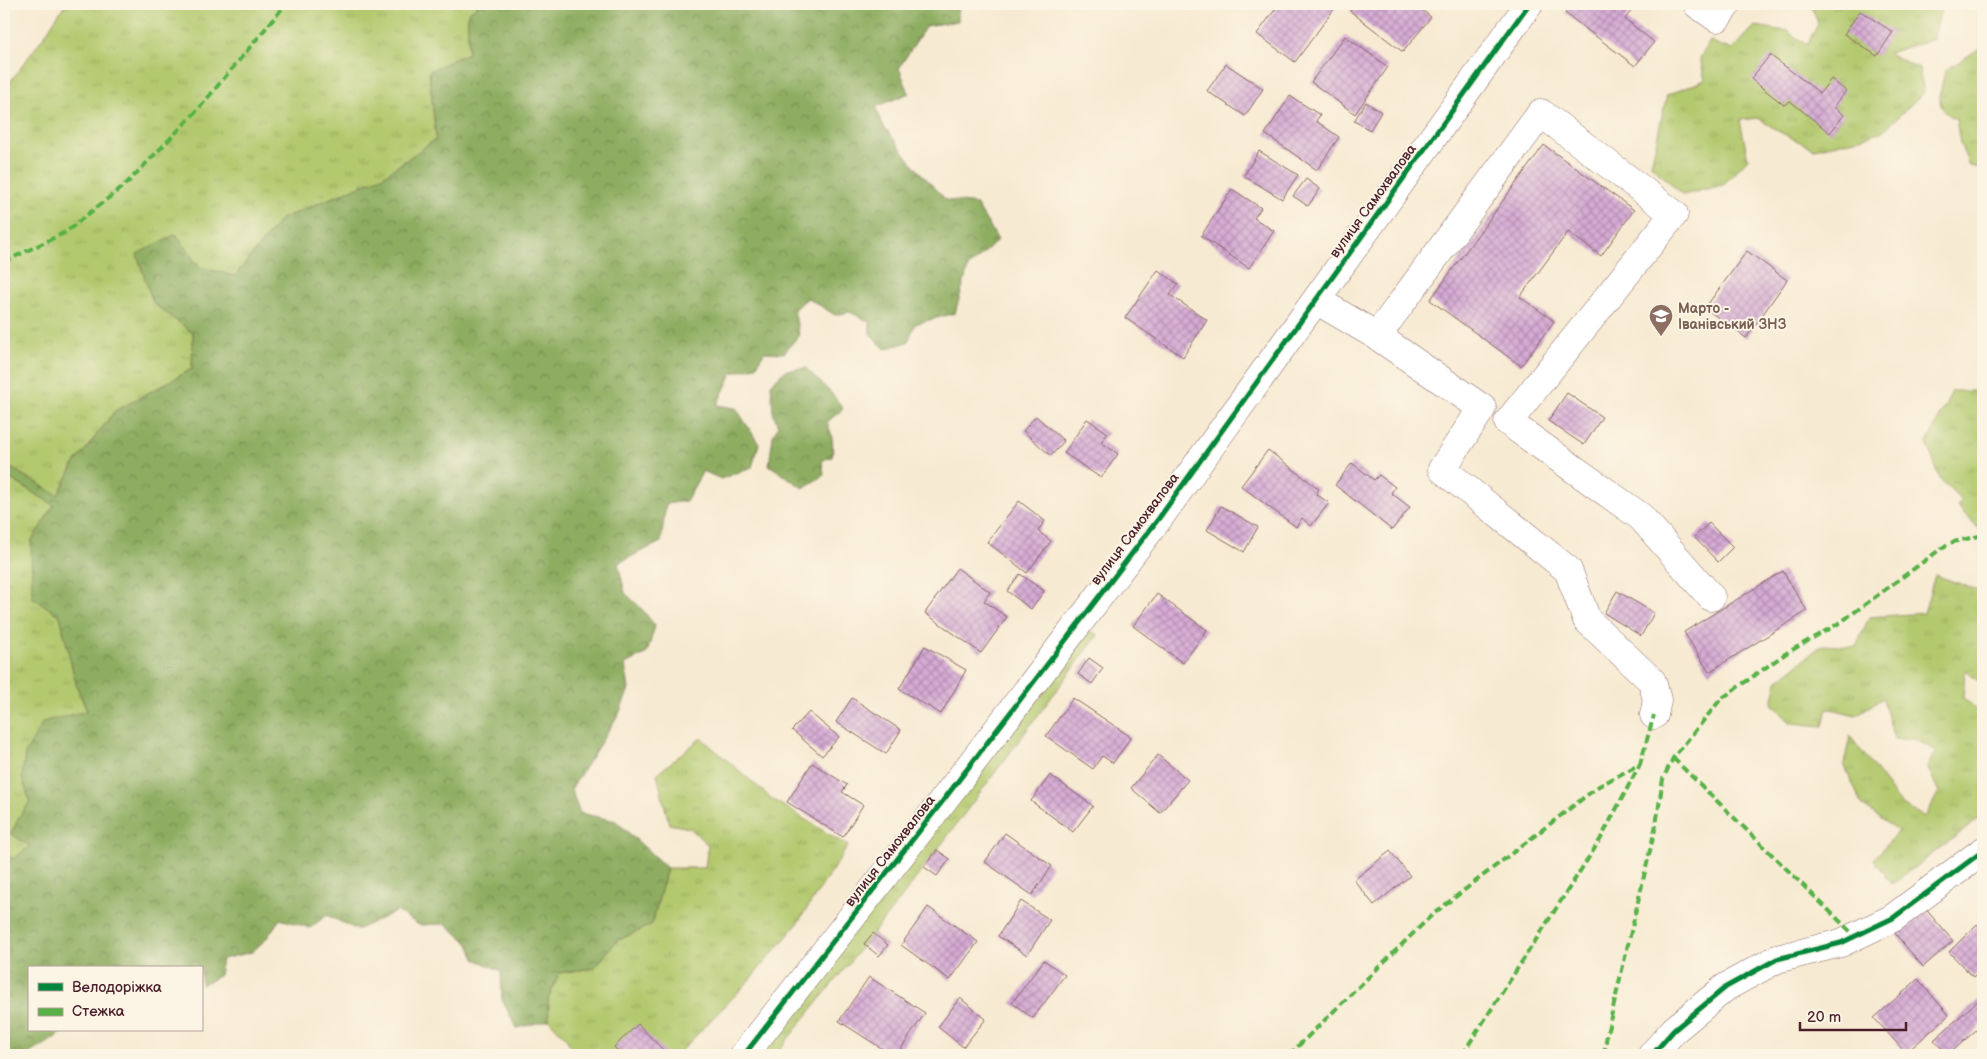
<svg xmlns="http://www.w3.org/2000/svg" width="1987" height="1059" font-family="'Balsamiq Sans',sans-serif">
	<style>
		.grass { fill: url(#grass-tufts); stroke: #7e744c }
		.forest { fill: url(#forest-crowns); stroke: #6c6646 }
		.building { fill: url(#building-cross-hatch) }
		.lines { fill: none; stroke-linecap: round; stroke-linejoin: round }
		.minor-casing { stroke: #876665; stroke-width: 29 }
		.minor { stroke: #fff; stroke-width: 28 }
		.quiet { stroke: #57b146; stroke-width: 4; stroke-dasharray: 8 4; stroke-linecap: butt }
		.cycleway-casing { stroke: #fcf5e5; stroke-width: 8 }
		.cycleway { stroke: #00873e; stroke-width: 5 }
		.labels { text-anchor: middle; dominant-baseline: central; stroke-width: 4; stroke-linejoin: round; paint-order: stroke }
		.street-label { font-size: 14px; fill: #4a1f2b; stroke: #fcf5e5 }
		.education-label { font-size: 14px; font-weight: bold; fill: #785e54; stroke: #fcf5e5; text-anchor: start }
	</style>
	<defs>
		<pattern id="grass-tufts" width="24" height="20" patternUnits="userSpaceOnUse" patternTransform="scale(1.25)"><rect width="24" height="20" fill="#b3c96e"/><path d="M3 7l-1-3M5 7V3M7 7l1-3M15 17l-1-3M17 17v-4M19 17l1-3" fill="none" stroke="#9bac5f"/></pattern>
		<pattern id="forest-crowns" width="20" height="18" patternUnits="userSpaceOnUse" patternTransform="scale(1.25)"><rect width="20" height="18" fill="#8ead61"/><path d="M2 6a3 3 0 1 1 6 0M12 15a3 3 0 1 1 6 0" fill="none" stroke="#768c50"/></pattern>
		<pattern id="building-cross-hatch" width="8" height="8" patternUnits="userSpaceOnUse" patternTransform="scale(1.25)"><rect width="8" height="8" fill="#d6abd5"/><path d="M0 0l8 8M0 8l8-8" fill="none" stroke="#b08bad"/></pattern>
	</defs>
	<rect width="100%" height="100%" fill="#fcf5e5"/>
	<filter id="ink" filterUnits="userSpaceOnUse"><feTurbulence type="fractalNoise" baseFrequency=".02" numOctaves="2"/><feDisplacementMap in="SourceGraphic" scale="10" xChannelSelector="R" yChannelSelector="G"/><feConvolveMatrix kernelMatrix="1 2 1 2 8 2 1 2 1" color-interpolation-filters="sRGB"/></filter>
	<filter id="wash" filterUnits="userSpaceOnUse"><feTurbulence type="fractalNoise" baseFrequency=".0096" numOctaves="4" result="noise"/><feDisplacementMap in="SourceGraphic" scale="20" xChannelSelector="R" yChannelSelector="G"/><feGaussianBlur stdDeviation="1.12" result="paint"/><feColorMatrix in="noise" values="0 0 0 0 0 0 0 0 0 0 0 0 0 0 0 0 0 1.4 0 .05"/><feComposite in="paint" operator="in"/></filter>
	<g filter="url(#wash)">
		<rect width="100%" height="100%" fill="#f7ead2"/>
		<path class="grass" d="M65 4H479L468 13V53L429 72 436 139 382 177 281 219 235 276 199 267 176 234 153 303 193 332 192 369 115 411 73 466 58 496 4 464V90L45 35Z
			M1811 4H1945L1942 6 1933 39 1888 53 1919 69 1924 92 1883 131 1855 140 1814 149 1778 131 1758 118 1740 120 1748 159 1723 185 1683 195 1651 165 1667 95 1705 80 1700 58 1710 41 1732 50 1755 26 1787 31 1807 45 1818 24Z
			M1983 46V168L1969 166 1960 143 1956 119C1932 107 1941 94 1945 71Z
			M1952 391H1983V533L1957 506 1962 500 1940 479 1927 443Z
			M4 475 54 505 31 542 60 615 76 684 87 712 22 778 30 802 19 817 31 846 13 859 4 855Z
			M1935 575 1983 592V685L1965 670 1963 698 1983 714V816L1892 884 1874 859 1898 831 1862 805 1844 764 1850 736 1902 805 1925 817 1939 792 1927 766 1937 751 1914 739H1894L1883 698 1856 715 1827 708 1823 726 1791 723 1772 704 1777 681 1822 645 1856 647 1869 617 1924 613Z
			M1084 629 1098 635 902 897 775 1055H745Z
			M701 738 772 799 848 846 795 927 746 984 677 1055H575L566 1038 549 1020 548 1000 559 973 594 968 617 941 652 924 667 868H705L708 845 690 828 669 824 657 774Z"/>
		<path class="forest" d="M479 4H959L958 21 926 26 899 68 909 93 876 107 882 124 917 169 946 200 976 204 998 240 968 268 955 313 915 324 908 342 885 349 870 334V322L850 312 835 315 808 298 794 309 799 335 784 353 764 352 756 367 732 373 717 405 736 408 759 444 752 467 721 479 703 471 686 501 666 504 661 542 618 563 625 593 642 609 655 626 647 653 625 664 629 689 619 714 571 789 580 813 616 821 667 868 652 924 617 941 594 968 559 973 548 1000 549 1020 517 1028 502 1000 501 971 475 959 469 944 446 924 419 925 397 911 357 930 327 915 310 928 280 919 266 939 252 952 222 959 219 976 201 985V968H137L133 966 127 968H29V1030H66L43 1046 25 1055H4V855L13 859 30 846 11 834 19 817 30 802 22 778 25 754 43 722 87 711 76 684 60 616 32 597 31 542 54 505 4 475V464L58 495 73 466 115 411 192 369 193 333 153 303 137 254 176 234 199 267 235 276 281 219 382 177 436 139 429 71 468 53V13Z
			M806 368C820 383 833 392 843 409L827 422C832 434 834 444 832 457L822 460 824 475 803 488 769 465 773 436 778 426 773 412 771 384 786 370Z"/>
		<g id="blocks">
			<path class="building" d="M1279 4 1337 5 1295 62 1257 34Z
				M1355 4H1414L1431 17 1403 52 1350 11Z
				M1572 4H1636L1625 19 1654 42 1635 66 1565 13Z
				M1860 11 1893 32 1877 56 1844 34Z
				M1345 36 1388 67 1355 114 1311 82Z
				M1770 55 1820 93 1831 79 1846 91 1834 107 1844 115 1830 133 1790 101 1784 105 1751 79Z
				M1226 64 1263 89 1245 116 1207 91Z
				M1290 96 1320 115 1316 121 1339 137 1317 170 1265 134Z
				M1366 102 1381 112 1370 130 1354 121Z
				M1544 145 1634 210 1601 256 1568 232 1520 297 1554 321 1521 366 1430 300Z
				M1259 151 1298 175 1282 199 1244 176Z
				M1306 179 1320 189 1308 206 1293 196Z
				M1232 189 1261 208 1254 218 1274 231 1249 268 1201 236Z
				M1747 251 1787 280 1746 338 1705 308Z
				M1158 270 1178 284 1170 295 1207 320 1183 357 1125 318Z
				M1567 393 1602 417 1584 445 1548 421Z
				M1036 416 1064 441 1051 456 1023 431Z
				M1087 419 1108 433 1101 442 1118 454 1101 478 1064 453Z
				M1268 450 1319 489 1316 494 1329 503 1311 526 1302 518 1296 527 1241 486Z
				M1352 463 1374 480 1379 475 1395 487 1391 493 1410 507 1392 530 1335 485Z
				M1019 501 1045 521 1038 531 1051 541 1027 573 987 542Z
				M1221 506 1258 527 1244 552 1207 530Z
				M1709 523 1733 547 1718 562 1694 537Z
				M957 568 990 592 984 601 1007 617 981 653 925 613Z
				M1783 571 1807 611 1709 672 1684 632Z
				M1020 574 1044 591 1031 609 1007 591Z
				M1617 591 1654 613 1641 636 1604 613Z
				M1157 594 1207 630 1183 663 1133 626Z
				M925 646 966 670 941 714 899 689Z
				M1089 658 1103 668 1092 684 1078 674Z
				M852 698 901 730 886 754 836 722Z
				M1073 698 1131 737 1113 763 1102 756 1093 769 1046 736Z
				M809 712 839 737 822 756 792 730Z
				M1158 755 1188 780 1160 813 1131 788Z
				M812 763 847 785 842 792 863 805 843 837 787 802Z
				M1050 775 1093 806 1073 832 1031 801Z
				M1005 833 1052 866 1032 895 985 862Z
				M937 850 950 859 937 876 924 867Z
				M1390 851 1410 876 1374 905 1354 880Z
				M1021 901 1050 920 1027 955 998 936Z
				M1923 906 1953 941 1923 967 1893 931Z
				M928 907 978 942 950 980 901 945Z
				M1977 924 1983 931V967L1973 977 1949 952Z
				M873 933 888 945 879 956 864 944Z
				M1044 960 1065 975 1033 1018 1012 1003Z
				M869 977 925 1013 897 1055H892L839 1021Z
				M1918 979 1949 1015 1906 1053 1874 1018Z
				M1983 996V1024L1948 1055 1934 1040Z
				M960 998 986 1019 963 1047 938 1027Z
				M638 1024 668 1055H622L614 1047Z"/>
		</g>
	</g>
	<g filter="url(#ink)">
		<use href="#blocks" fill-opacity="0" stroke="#876665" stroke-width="1"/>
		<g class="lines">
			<defs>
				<path id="minor" d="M1697 4 1717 18 1727 4
					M1316 300 1377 336
					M1654 715 1657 700 1652 681 1587 620 1568 570 1442 469 1482 408 1377 336 1541 113 1674 214 1508 422 1641 517 1711 597
					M744 1055 942 802 1159 518 1529 4
					M1652 1055 1674 1030 1726 987 1777 959 1841 943 1893 918 1983 851"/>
			</defs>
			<use href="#minor" class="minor-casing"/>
			<use href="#minor" class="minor"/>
			<path class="quiet" d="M4 262 66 232 127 183 195 113 286 4
				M1673 758 1855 936
				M1289 1055 1432 915 1599 786 1640 764 1654 715
				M1462 1055 1600 840 1640 764
				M1604 1055 1607 1034 1656 825 1663 779 1673 758 1721 699 1785 654 1841 622 1949 543 1983 535"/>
			<defs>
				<path id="cycleway" d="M744 1055 942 802 1159 518 1529 4
					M1652 1055 1674 1030 1726 987 1777 959 1841 943 1893 918 1983 851"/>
			</defs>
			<use href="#cycleway" class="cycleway-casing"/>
			<use href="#cycleway" class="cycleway"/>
		</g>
	</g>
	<defs>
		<symbol id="school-pin" viewBox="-11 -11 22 30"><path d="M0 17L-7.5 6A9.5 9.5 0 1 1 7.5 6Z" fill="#8d6e63" stroke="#fcf5e5"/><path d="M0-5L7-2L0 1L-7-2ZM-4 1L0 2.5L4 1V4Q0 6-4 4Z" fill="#fff"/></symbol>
	</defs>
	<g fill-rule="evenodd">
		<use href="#school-pin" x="1647" y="302" width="28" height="38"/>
	</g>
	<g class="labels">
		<g class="street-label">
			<text transform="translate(1373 201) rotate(-54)">вулиця Самохвалова</text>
			<text transform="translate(1135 529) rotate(-53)">вулиця Самохвалова</text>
			<text transform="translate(890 851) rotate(-52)">вулиця Самохвалова</text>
		</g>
		<g class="education-label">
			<text x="1678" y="308">Марто -<tspan x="1678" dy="16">Іванівський ЗНЗ</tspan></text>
		</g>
	</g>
	<rect width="1987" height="1059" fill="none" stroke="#fcf5e5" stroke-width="20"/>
	<rect x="28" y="966" width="175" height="65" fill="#fcf5e5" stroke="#b59f9b"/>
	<rect x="38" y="983" width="25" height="8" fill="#00873e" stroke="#b59f9b"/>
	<text x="72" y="992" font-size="15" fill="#4a1f2b">Велодоріжка</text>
	<rect x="38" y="1008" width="25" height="8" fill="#57b146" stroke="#b59f9b"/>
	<text x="72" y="1016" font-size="15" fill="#4a1f2b">Стежка</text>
	<path d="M1800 1022v8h106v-8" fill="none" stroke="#4a1f2b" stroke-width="2.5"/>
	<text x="1807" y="1022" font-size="15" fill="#4a1f2b" stroke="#fcf5e5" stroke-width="4" paint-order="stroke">20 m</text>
</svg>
